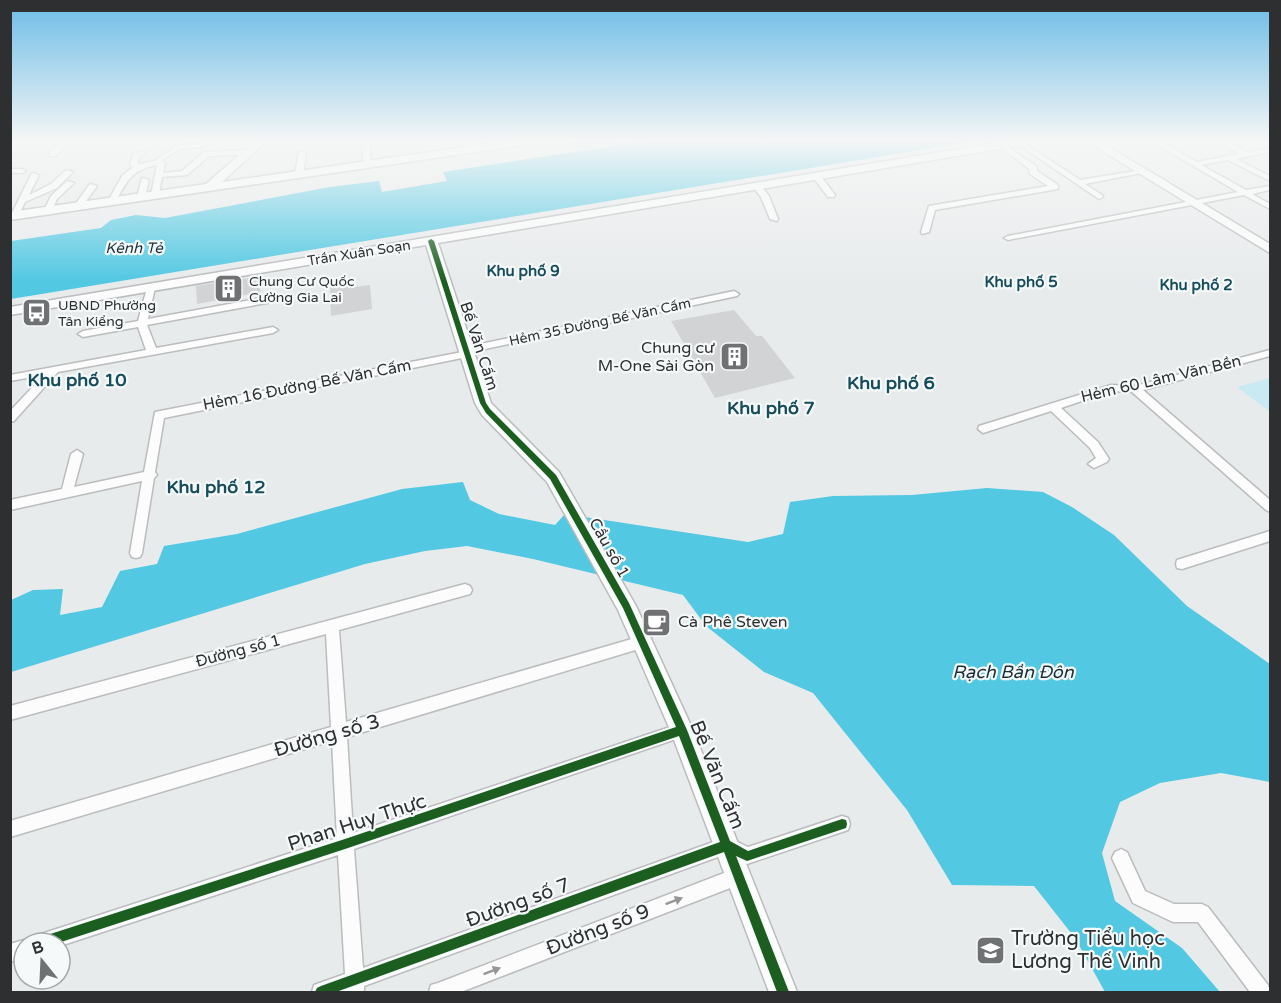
<svg xmlns="http://www.w3.org/2000/svg" width="1281" height="1003" font-family="'Varela Round',sans-serif">
	<style>
		.green { fill: #c9e9f3 }
		.water { fill: #52c8e2 }
		.building { fill: #d1d3d4 }
		.lines { fill: none; stroke-linecap: round; stroke-linejoin: round }
		.street-casing { stroke: #babcbd; stroke-width: 3 }
		.secondary-casing { stroke: #babcbd; stroke-width: 3 }
		.street { fill: #fcfcfc; fill-rule: evenodd }
		.secondary { fill: #fcfcfc; fill-rule: evenodd }
		.cycleway-casing { stroke: #f5f9fa; stroke-width: 3 }
		.cycleway { fill: #1b5e20; fill-rule: evenodd }
		.oneway { fill: #959696 }
		.labels { text-anchor: middle; dominant-baseline: central; stroke-width: 4.5; stroke-linejoin: round; paint-order: stroke }
		.far-street-label { font-size: 14px; fill: #2e2f30; stroke: #f5f9fa }
		.far-poi-label { font-size: 14px; fill: #2e2f30; stroke: #f5f9fa; text-anchor: start }
		.far-water-label { font-size: 15px; font-style: italic; fill: #182f36; stroke: #f5f9fa }
		.far-neighbourhood-label { font-size: 15px; font-weight: bold; fill: #174d5b; stroke: #f5f9fa }
		.street-label { font-size: 16px; fill: #2e2f30; stroke: #f5f9fa }
		.poi-label { font-size: 16px; fill: #2e2f30; stroke: #f5f9fa; text-anchor: end }
		.neighbourhood-label { font-size: 18px; font-weight: bold; fill: #174d5b; stroke: #f5f9fa }
		.water-label { font-size: 18px; font-style: italic; fill: #182f36; stroke: #f5f9fa }
		.near-street-label { font-size: 20px; fill: #2e2f30; stroke: #f5f9fa }
		.near-poi-label { font-size: 20px; fill: #2e2f30; stroke: #f5f9fa; text-anchor: start }
	</style>
	<rect width="100%" height="100%" fill="#e8ebec"/>
	<path class="green" d="M569 141H639L574 151Z
		M1270 378V412L1237 387Z"/>
	<path class="water" d="M647 141H975L11 299V241L101 228 111 220 136 215 165 218 330 187 379 181 382 192 447 181 443 172Z
		M463 482 470 500 499 514 555 525 565 514 748 542 783 534 790 502 833 496 912 495 987 488 1043 492 1072 507 1114 535 1187 606 1270 664V782L1221 773 1160 783 1120 802 1102 853 1115 901 1182 948 1220 992H1105L1075 938 1034 886 952 885 907 810 813 693 764 672 706 626 683 595 533 559 467 546 425 551 365 564 11 672V600L33 590 63 589 60 615 102 607 120 571 157 564 164 546 237 534 402 489Z"/>
	<path class="building" d="M255 277 261 292 197 304 196 286Z
		M348 280V288L370 285 372 309 331 316 330 283Z
		M734 310 756 336H762L795 378 715 398 671 321Z"/>
	<g class="lines">
		<defs>
			<path id="street" d="M62 141H70L56 156H50V152Z
				M202 141H210L202 147 180 149 162 160 165 163 163 173 182 171 204 152 250 150 254 152 250 154 209 156 187 175 162 177 159 195 155 197 151 195 157 165C132 169 126 182 115 203L108 201 122 176 133 167 130 165 133 154 142 151 146 153 139 157 138 163 140 164 155 161 176 146 198 144Z
				M362 141H369L371 167 364 165Z
				M1018 141 1022 142 1080 180 1142 170 1146 172 1085 184 1102 195 1103 197 1099 199 1018 144Z
				M1151 141H1160L1196 162 1239 154 1218 141H1227L1247 152 1270 148V152L1236 159 1270 176V181L1228 160 1201 165 1246 190 1270 186V190L1252 194 1270 204V209L1244 195 1008 240 1004 238 1008 236 1238 192Z
				M1003 144 1036 166 1037 171 1058 185V189L935 210 929 232 922 234 921 232 929 206 1048 186 1030 174 1029 169 1001 147V145Z
				M299 151 306 153 303 175 299 177 295 175Z
				M10 169H22L26 171 22 173H10Z
				M66 170 73 172 57 188 25 202 18 217H12L11 215 32 173 39 175 29 195 51 184Z
				M814 175H820L835 195 834 197H828L813 177Z
				M142 178 149 180 145 197 141 199 137 197Z
				M67 181 74 183 57 199 51 212H45L44 210 51 196Z
				M90 184 97 186 81 208H75L74 206Z
				M754 185H760L769 196 778 219 777 221 770 219 761 197 753 187Z
				M151 285 155 288 148 319 272 296 277 299 272 302 147 325 156 348 273 327 278 330 273 333 58 372 14 421 10 422V411L44 375 10 381V375L146 350 138 327 83 337 78 334 83 331 138 321 147 288Z
				M734 291 739 294 737 296 471 352V356L467 357 164 418 155 472 157 475 154 478 142 553 140 557 136 558 132 557 130 553 142 481 10 510V500L62 489 71 454 77 450 83 454 74 487 144 472 155 412 462 352 463 348 466 347Z
				M1270 350V356L1143 390 1270 500V512L1266 510 1132 392 1111 391 1061 408 1098 442 1109 459 1107 462 1094 468 1088 464 1096 458 1090 448 1051 411 983 433 978 429 979 426 1111 385 1135 386Z
				M1270 531V541L1182 569 1177 568 1176 564 1177 560Z
				M465 584 470 586 472 590 470 594 339 630 346 722 642 636 647 638 649 642 647 646 642 648 347 737 353 833 682 723 687 725 690 730 687 735 682 737 354 849 363 968 727 837 748 847 842 816 848 818 850 824 848 830 747 864 726 854 364 986V992H312L314 985 345 974 338 855 60 946V943H32L35 937 41 934 337 838 332 741 10 837V821L331 727 326 634 10 720V706Z
				M1121 849 1127 852 1145 891 1174 904H1202L1208 907 1268 985 1270 992H1250L1198 922H1173L1133 903 1112 858 1115 852Z
				M740 864 746 867 749 873 744 882 738 885 461 992H429L431 985 438 983 732 870Z
				M24 940 31 943H24V958L10 962V944Z"/>
			<path id="secondary" d="M255 141H267L222 182 506 141H536L531 144 10 220V212L206 184Z
				M1007 141H1033L1028 144 438 243 491 403 559 472 636 606 693 730 797 992H769L671 732 618 610 547 482 482 415 475 403 426 245 10 315V307Z
				M1086 141H1099L1270 244V253Z"/>
		</defs>
		<use href="#street" class="street-casing"/>
		<use href="#secondary" class="secondary-casing"/>
		<use href="#street" class="street"/>
		<use href="#secondary" class="secondary"/>
		<defs>
			<path id="cycleway" d="M431 239 434 241 486 403 490 409 556 475 629 603 687 730 730 841 748 851 842 819 846 820 847 824 846 828 747 861 736 856 789 992H777L724 852 336 992H315L317 988 321 986 720 842 679 736 345 849 58 943H35L37 939 41 937 345 839 676 727 623 608 550 479 486 413 480 403 428 241Z"/>
		</defs>
		<use href="#cycleway" class="cycleway-casing"/>
		<use href="#cycleway" class="cycleway"/>
	</g>
	<defs><path id="oneway-solid" d="M-6-.8H1V-3.2L6.5 0L1 3.2V.8H-6Z" transform="scale(1.5)"/></defs>
	<g class="oneway">
		<use href="#oneway-solid" transform="translate(674 901) rotate(-21)"/>
		<use href="#oneway-solid" transform="translate(492 971) rotate(-21)"/>
	</g>
	<linearGradient id="sky" x2="0" y2="1"><stop stop-color="#6cbce6"/><stop offset="0.5" stop-color="#f5f6f6"/><stop offset="1" stop-color="#f5f6f6" stop-opacity="0"/></linearGradient>
	<rect width="1281" height="282" fill="url(#sky)"/>
	<defs>
		<symbol id="building-square" viewBox="-11 -11 22 22"><rect x="-9" y="-9" width="18" height="18" rx="4" fill="#6f7172" stroke="#f5f9fa"/><path d="M-4-6H4V6H1V3H-1V6H-4ZM-2.5-4.3h1.7v1.8h-1.7ZM.8-4.3h1.7v1.8H.8ZM-2.5-1h1.7V.8h-1.7ZM.8-1h1.7V.8H.8Z" fill="#fff"/></symbol>
		<symbol id="bus-square" viewBox="-11 -11 22 22"><rect x="-9" y="-9" width="18" height="18" rx="4" fill="#6f7172" stroke="#f5f9fa"/><path d="M-5-6H5V4H4V6H2V4H-2V6H-4V4H-5ZM-3.5-4V0h7V-4ZM-3.5 1.2v1.5H-2V1.2ZM2 1.2v1.5H3.5V1.2Z" fill="#fff"/></symbol>
		<symbol id="cafe-square" viewBox="-11 -11 22 22"><rect x="-9" y="-9" width="18" height="18" rx="4" fill="#6f7172" stroke="#f5f9fa"/><path d="M-5.5-4.5H6V0H3Q3 3.5 0 3.5H-2.5Q-5.5 3.5-5.5 0ZM3-3.2v2h1.7v-2ZM-6 4.5H4V6H-6Z" fill="#fff"/></symbol>
		<symbol id="school-square" viewBox="-11 -11 22 22"><rect x="-9" y="-9" width="18" height="18" rx="4" fill="#6f7172" stroke="#f5f9fa"/><path d="M0-5L7-2L0 1L-7-2ZM-4 1L0 2.5L4 1V4Q0 6-4 4Z" fill="#fff"/></symbol>
	</defs>
	<g fill-rule="evenodd">
		<use href="#building-square" x="212" y="272" width="33" height="33"/>
		<use href="#bus-square" x="20" y="296" width="33" height="33"/>
		<use href="#building-square" x="718" y="340" width="33" height="33"/>
		<use href="#cafe-square" x="640" y="606" width="33" height="33"/>
		<use href="#school-square" x="974" y="934" width="33" height="33"/>
	</g>
	<g class="labels">
		<g class="far-street-label">
			<text transform="translate(359 253) rotate(-9)">Trần Xuân Soạn</text>
			<text transform="translate(600 322) rotate(-12)">Hẻm 35 Đường Bế Văn Cấm</text>
		</g>
		<g class="far-poi-label">
			<text x="249" y="281">Chung Cư Quốc<tspan x="249" dy="16">Cường Gia Lai</tspan></text>
			<text x="58" y="305">UBND Phường<tspan x="58" dy="16">Tân Kiểng</tspan></text>
		</g>
		<g class="far-water-label">
			<text x="134" y="248">Kênh Tẻ</text>
		</g>
		<g class="far-neighbourhood-label">
			<text x="523" y="271">Khu phố 9</text>
			<text x="1021" y="282">Khu phố 5</text>
			<text x="1196" y="285">Khu phố 2</text>
		</g>
		<g class="street-label">
			<text transform="translate(479 346) rotate(72)">Bế Văn Cấm</text>
			<text transform="translate(1161 379) rotate(-13)">Hẻm 60 Lâm Văn Bền</text>
			<text transform="translate(307 385) rotate(-11)">Hẻm 16 Đường Bế Văn Cấm</text>
			<text transform="translate(609 548) rotate(61)">Cầu số 1</text>
			<text transform="translate(238 651) rotate(-15)">Đường số 1</text>
		</g>
		<g class="poi-label">
			<text x="714" y="348">Chung cư<tspan x="714" dy="18">M-One Sài Gòn</tspan></text>
			<text x="678" y="622" text-anchor="start">Cà Phê Steven</text>
		</g>
		<g class="neighbourhood-label">
			<text x="77" y="380">Khu phố 10</text>
			<text x="891" y="383">Khu phố 6</text>
			<text x="771" y="408">Khu phố 7</text>
			<text x="216" y="487">Khu phố 12</text>
		</g>
		<g class="water-label">
			<text x="1013" y="672">Rạch Bần Đôn</text>
		</g>
		<g class="near-street-label">
			<text transform="translate(327 736) rotate(-16)">Đường số 3</text>
			<text transform="translate(717 775) rotate(68)">Bế Văn Cấm</text>
			<text transform="translate(357 823) rotate(-18)">Phan Huy Thực</text>
			<text transform="translate(518 903) rotate(-20)">Đường số 7</text>
			<text transform="translate(598 930) rotate(-21)">Đường số 9</text>
		</g>
		<g class="near-poi-label">
			<text x="1011" y="939">Trường Tiểu học<tspan x="1011" dy="23">Lương Thế Vinh</tspan></text>
		</g>
	</g>
	<rect width="1281" height="1003" fill="none" stroke="#2e2f30" stroke-width="24"/>
	<g transform="translate(42 961) rotate(342)"><circle r="28" fill="#f5f9fa" stroke="#a5a8a9" stroke-width="1.5"/>
	<path d="M0-4.5L10 22L0 15L-10 22Z" fill="#6f7172"/>
	<text y="-9" font-size="16" font-weight="bold" text-anchor="middle" fill="#2e2f30">B</text>
	</g>
</svg>
